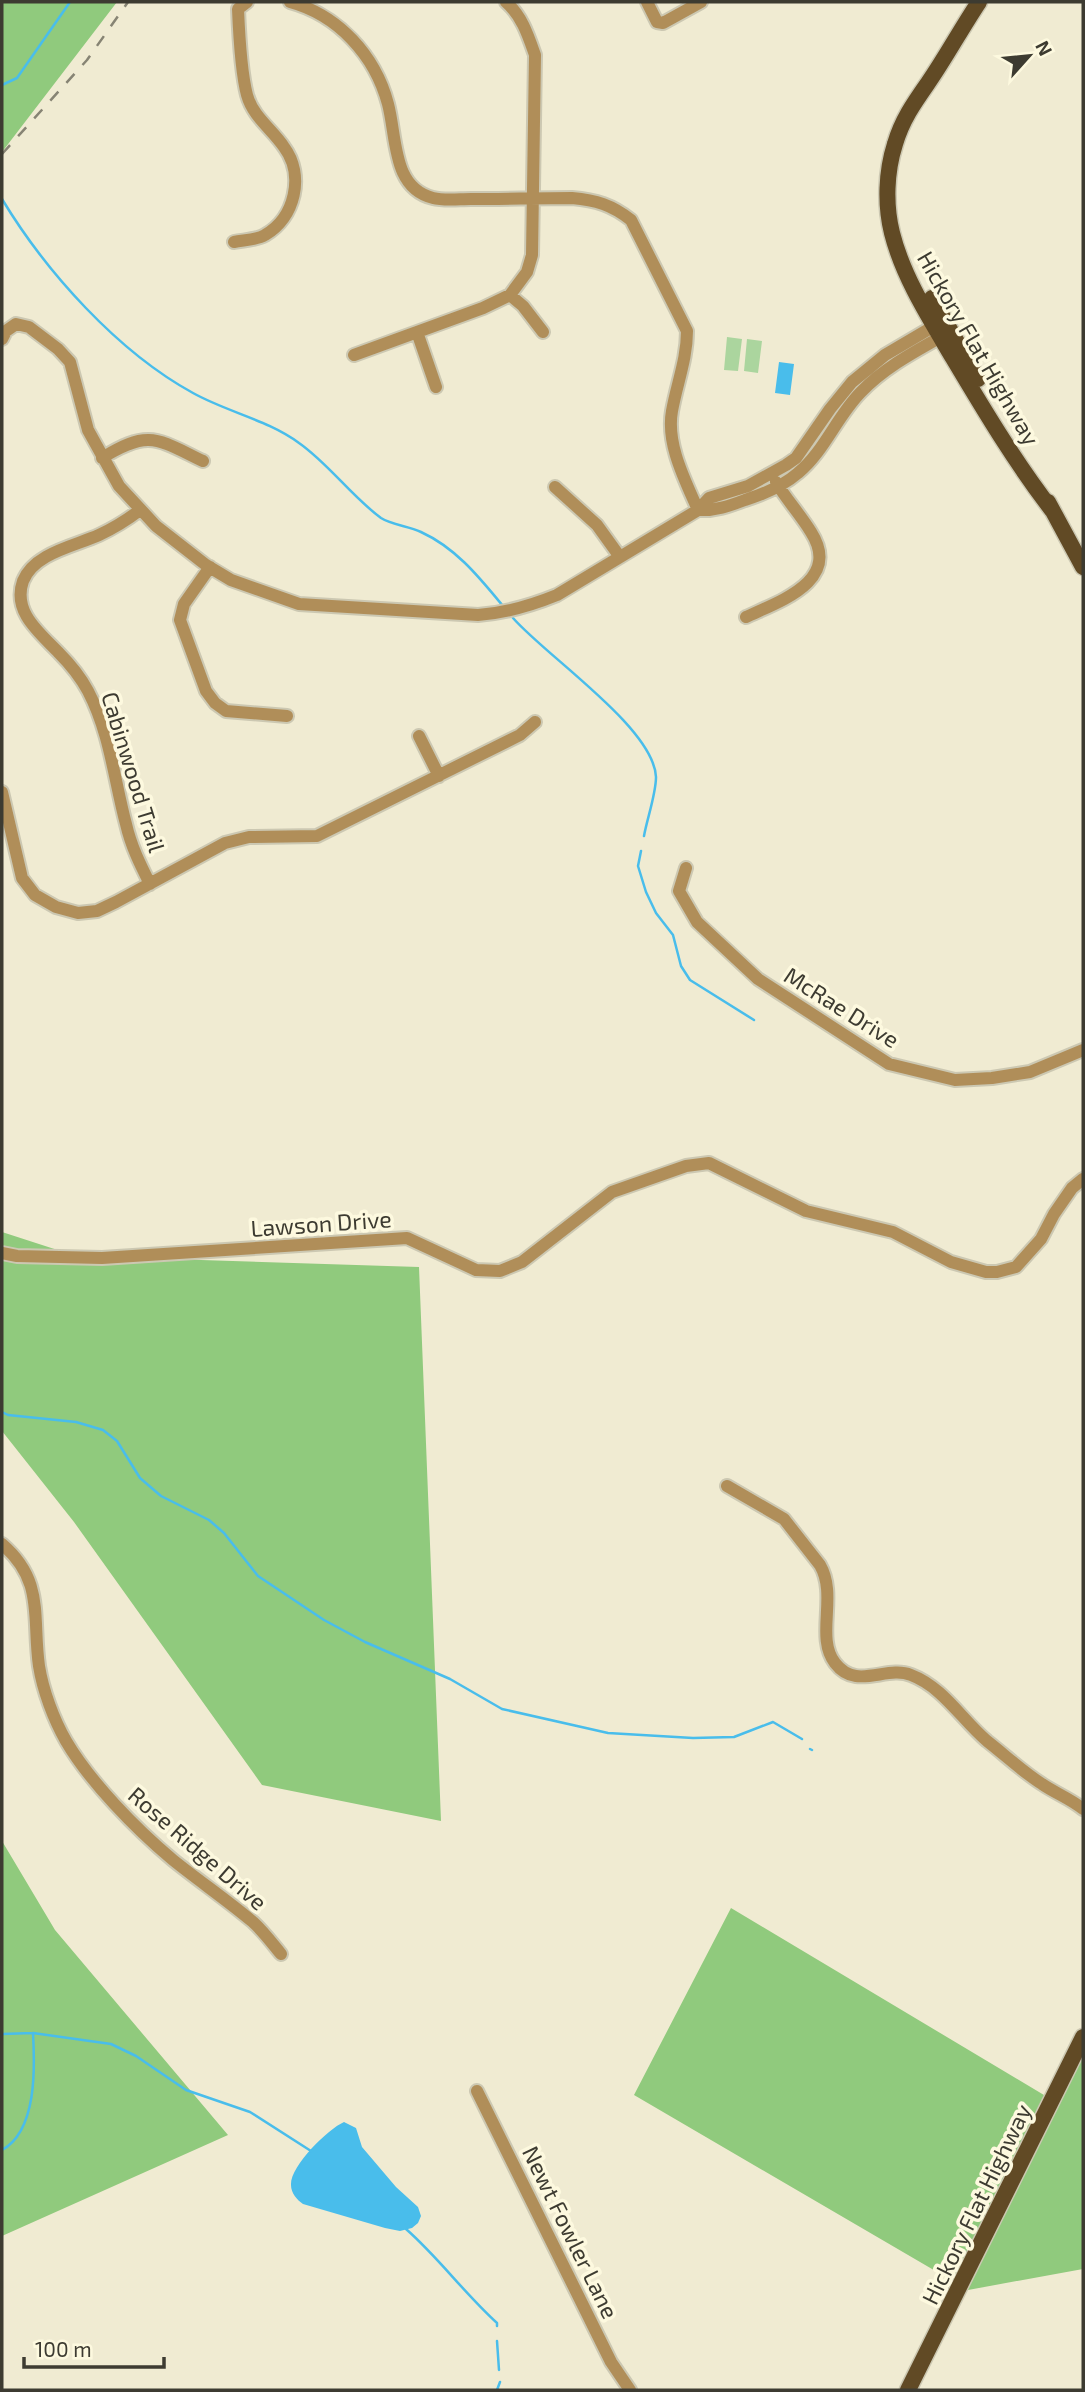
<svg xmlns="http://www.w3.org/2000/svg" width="1085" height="2392" font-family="'Exo 2',sans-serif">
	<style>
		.green { fill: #abd59e }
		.forest { fill: #90ca7d }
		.water { fill: #49bdeb }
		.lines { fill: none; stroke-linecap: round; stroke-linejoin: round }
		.stream { stroke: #49bdeb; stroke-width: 2.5 }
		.minor-casing { stroke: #ccc8b2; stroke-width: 16 }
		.major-casing { stroke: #ccc8b2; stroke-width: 19 }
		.minor { stroke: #b08e59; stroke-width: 12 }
		.major { stroke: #614a25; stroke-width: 16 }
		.rail { stroke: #878474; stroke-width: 2.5; stroke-dasharray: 12 12; stroke-linecap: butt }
		.labels { text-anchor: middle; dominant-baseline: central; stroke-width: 7; stroke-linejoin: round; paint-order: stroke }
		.street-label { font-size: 23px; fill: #3d3b31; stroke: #fdf9df }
	</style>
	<rect width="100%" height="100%" fill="#f0ebd2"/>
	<path class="green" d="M727 337 742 339 738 371 724 370Z
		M747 339 762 341 758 373 744 371Z"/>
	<path class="forest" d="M2 2H117L2 152Z
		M2 1232 76 1256 419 1267 441 1821 262 1785 74 1522 2 1431Z
		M2 1841 55 1930 228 2135 2 2236Z
		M731 1908 1059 2104 1083 2052V2269L968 2290 634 2095Z"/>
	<path class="water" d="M779 362 794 364 790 395 775 393Z
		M344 2122 356 2128 362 2147 396 2187 418 2207 421 2216 418 2223 412 2228 400 2231 385 2228 303 2204C297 2200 291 2193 291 2185 290 2166 328 2129 344 2122Z"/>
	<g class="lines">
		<path class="stream" d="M2 85 17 78 70 2
			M2 199C46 272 118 352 193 393 227 412 268 420 299 443 329 464 351 496 381 518 392 525 408 526 421 532 456 548 479 577 503 606
			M513 618C546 656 654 728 656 777 656 794 647 819 644 836
			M641 851 638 866 646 892 656 913 673 935 681 966 690 980 754 1020
			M2 1412 8 1415 76 1422 103 1430 117 1441 140 1478 161 1496 209 1520 224 1533 258 1576 324 1620 365 1642 450 1679 502 1709 608 1733 693 1738 734 1737 773 1722 802 1739
			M810 1749 812 1750
			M2 2034 33 2033 111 2044 136 2056 186 2090 250 2112 311 2151
			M2 2150C37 2131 35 2068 33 2033
			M406 2229C439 2258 464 2293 497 2323V2326
			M497 2341 499 2370
			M497 2390 500 2382"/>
		<defs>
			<path id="minor" d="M290 2C338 15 375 55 388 104 397 138 392 188 433 198 444 201 459 199 471 199 504 199 538 198 572 198 596 200 612 205 631 220L687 331C687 359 677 383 672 411 666 444 685 480 698 510
				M647 2 657 22 663 23 701 2
				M234 242C244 240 257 240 265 235 295 218 305 175 284 147 272 129 253 117 247 95 241 72 239 33 238 9L247 2
				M510 295 523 306 543 332
				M417 332 436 387
				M2 339 6 331 16 324 29 327 58 349 70 362 88 430 119 486 156 526 206 565 231 580 299 604 478 615C506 613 530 606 557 595L698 510 709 498 748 486 786 465 796 458 830 409 852 382 885 355 941 322
				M354 355 483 308 510 295 527 272 532 255 535 55C528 35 522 16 506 2
				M102 458C149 429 157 439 203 461
				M555 487 597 525 620 557
				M140 510C127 520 114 528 99 535 75 546 34 553 23 581 12 612 40 633 59 653 69 663 81 678 88 691 110 733 114 779 126 824 131 846 140 864 150 884
				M698 510C715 511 729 506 745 500 764 494 783 486 798 473 824 452 837 416 861 392 885 367 916 351 946 334
				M210 567 184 604 180 620 206 691 215 703 226 711 287 716
				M746 617C780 601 842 581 811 532 800 514 786 499 776 482
				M419 736 439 776
				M2 792 22 878 35 895 56 907 78 913 97 911 116 902 225 843 249 837 317 836 520 735 535 722
				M686 868 679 891 697 922 758 979 889 1064 955 1080 992 1078 1030 1072 1083 1050
				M2 1253 17 1256 102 1258 407 1238 476 1270 500 1271 522 1262 612 1192 686 1166 709 1163 806 1211 893 1232 951 1262 986 1272H997L1016 1267 1041 1239 1054 1214 1072 1188 1083 1179
				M727 1486 784 1519 820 1565C838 1596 815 1637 835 1663 856 1691 886 1665 911 1675 943 1687 962 1720 987 1741 1005 1755 1023 1772 1042 1784 1055 1793 1071 1799 1083 1809
				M2 1544C45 1581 32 1617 39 1666 43 1691 54 1720 66 1741 90 1782 136 1829 173 1860 199 1881 227 1900 253 1922 263 1931 272 1943 281 1954
				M477 2091 611 2362 630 2390"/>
			<path id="major" d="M979 2C961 29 946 57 928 83 914 103 902 120 895 144 886 172 885 205 892 233 903 277 930 319 953 358 984 410 1015 462 1052 510
				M932 298 978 379
				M1048 502 1083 567
				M908 2390 1083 2037"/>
		</defs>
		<use href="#minor" class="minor-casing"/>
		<use href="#major" class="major-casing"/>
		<use href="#minor" class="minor"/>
		<use href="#major" class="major"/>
		<path class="rail" d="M2 154 87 60 128 2"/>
	</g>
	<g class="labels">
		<g class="street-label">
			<text transform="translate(979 348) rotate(60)">Hickory Flat Highway</text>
			<text transform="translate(134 772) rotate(73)">Cabinwood Trail</text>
			<text transform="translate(842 1007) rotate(32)">McRae Drive</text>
			<text transform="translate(321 1223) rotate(-4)">Lawson Drive</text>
			<text transform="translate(198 1848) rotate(41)">Rose Ridge Drive</text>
			<text transform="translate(976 2204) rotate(-64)">Hickory Flat Highway</text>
			<text transform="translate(571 2232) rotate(64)">Newt Fowler Lane</text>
		</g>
	</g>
	<rect width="1085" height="2392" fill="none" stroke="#3d3b31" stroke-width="7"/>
	<g transform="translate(1029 56) rotate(63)" stroke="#fdf9df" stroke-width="5" paint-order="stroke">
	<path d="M0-5L12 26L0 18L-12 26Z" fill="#3d3b31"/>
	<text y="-10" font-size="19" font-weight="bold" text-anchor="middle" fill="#3d3b31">N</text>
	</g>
	<path d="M24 2357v10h140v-10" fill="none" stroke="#3d3b31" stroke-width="3.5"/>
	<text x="35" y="2357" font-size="21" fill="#3d3b31" stroke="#fdf9df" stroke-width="5" paint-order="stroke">100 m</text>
</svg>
